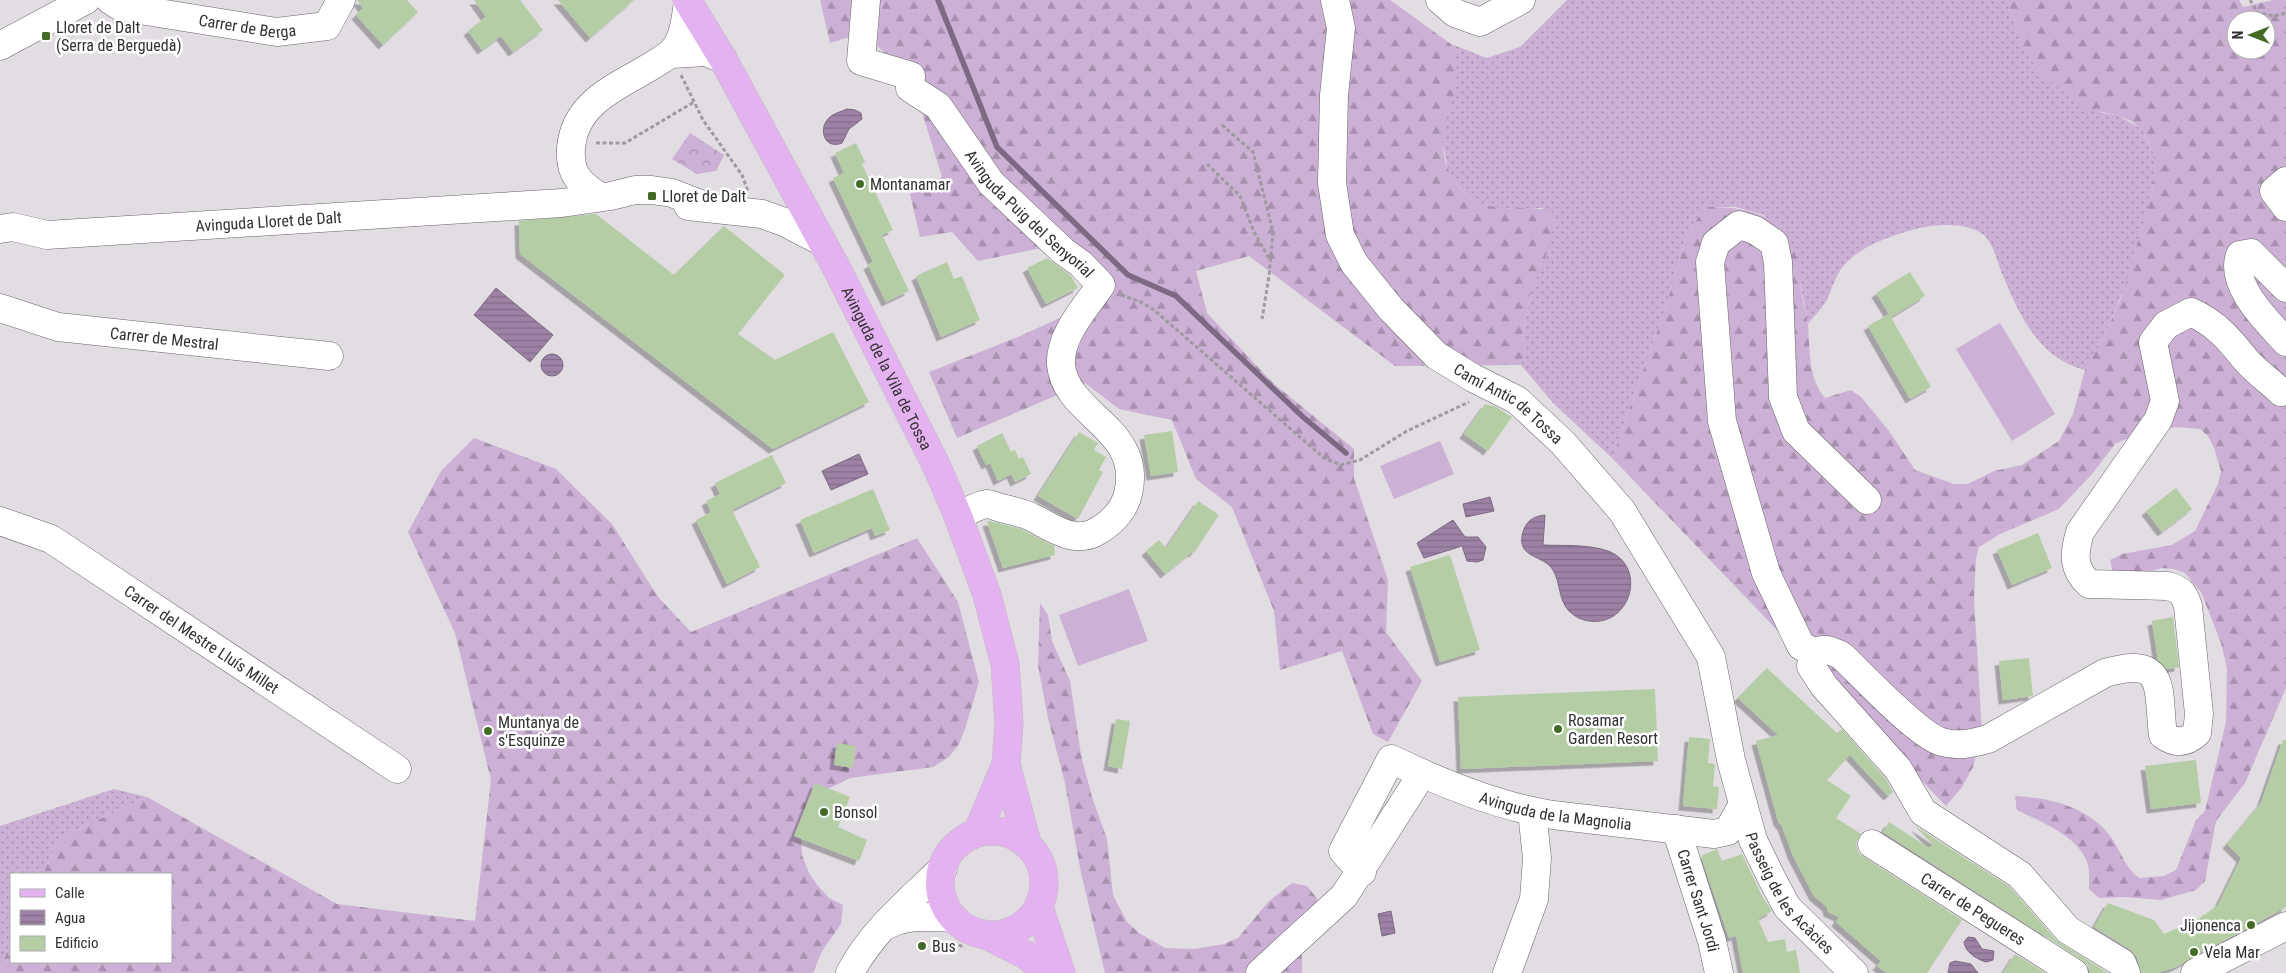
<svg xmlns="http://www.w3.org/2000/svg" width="2286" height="973" font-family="'Roboto Condensed',sans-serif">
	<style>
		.grass { fill: url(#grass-dots) }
		.forest { fill: url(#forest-firs); fill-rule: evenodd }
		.park { fill: url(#park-crowns) }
		.garden { fill: #cdb0d5 }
		.water { fill: url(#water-rules); stroke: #7d6983 }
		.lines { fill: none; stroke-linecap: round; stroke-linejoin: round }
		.stream { stroke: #7d6983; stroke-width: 5.5 }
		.building { fill: #b4cda5; filter: url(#shadow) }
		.minor-casing { stroke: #686569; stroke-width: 29 }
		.major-casing { stroke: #bdbdbd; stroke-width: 29 }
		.path { stroke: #9e9b9f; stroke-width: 3; stroke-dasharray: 4 2.5; stroke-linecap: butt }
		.minor { stroke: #fff; stroke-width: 28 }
		.major { stroke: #e4b2f1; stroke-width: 28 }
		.poi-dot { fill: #446b26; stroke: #fff; stroke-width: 2 }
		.labels { text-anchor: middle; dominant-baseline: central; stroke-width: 5; stroke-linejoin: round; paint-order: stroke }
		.street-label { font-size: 16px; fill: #313032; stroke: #fff }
		.poi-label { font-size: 16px; fill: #313032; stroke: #fff; text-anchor: start }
	</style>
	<defs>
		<pattern id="grass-dots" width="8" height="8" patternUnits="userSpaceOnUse" patternTransform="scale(1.25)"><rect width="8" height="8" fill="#cdb0d5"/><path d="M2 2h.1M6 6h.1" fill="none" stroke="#a790ad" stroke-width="1.8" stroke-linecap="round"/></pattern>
		<pattern id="forest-firs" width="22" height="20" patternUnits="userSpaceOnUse" patternTransform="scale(1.25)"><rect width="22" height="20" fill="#cdb0d5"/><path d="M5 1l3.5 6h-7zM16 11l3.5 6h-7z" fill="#a790ad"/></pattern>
		<pattern id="park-crowns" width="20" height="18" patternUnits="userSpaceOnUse" patternTransform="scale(1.25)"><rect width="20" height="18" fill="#cdb0d5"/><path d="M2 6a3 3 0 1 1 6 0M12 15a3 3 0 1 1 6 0" fill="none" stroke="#a790ad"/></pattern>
		<pattern id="water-rules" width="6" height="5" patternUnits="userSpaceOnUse" patternTransform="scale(1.25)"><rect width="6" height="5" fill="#9e82a6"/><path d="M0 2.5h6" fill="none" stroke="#816b88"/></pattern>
		<filter id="shadow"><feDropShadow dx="-4.5" dy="4.5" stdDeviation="0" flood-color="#0004"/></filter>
	</defs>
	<rect width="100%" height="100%" fill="#e1dde2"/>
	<path class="grass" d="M1567 0H2007L2025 52 2043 75 2065 93 2102 113 2117 115 2142 129 2154 155 2155 170 2151 197 2128 280 2103 339 2085 370C2037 358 2018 312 2001 271 1997 260 1993 244 1985 236 1969 221 1932 224 1912 230 1891 236 1864 245 1848 261 1837 271 1834 284 1828 297 1824 307 1814 316 1808 324L1794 250 1764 215 1736 207H1707L1690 228 1685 241 1665 309 1612 458 1553 403 1521 365 1525 350 1523 336 1530 294 1540 269 1543 208H1495L1482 204 1468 197 1449 175 1443 145V131L1457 74 1451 44 1487 58 1520 47Z
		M114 789 147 797 59 838 43 874H11V943L0 968V826Z"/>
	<path class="forest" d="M820 0H1390L1451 44C1453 54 1457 65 1457 74 1457 93 1447 112 1444 131 1439 161 1453 191 1481 203 1506 214 1530 202 1556 214L1546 256 1530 294 1523 336 1525 350 1521 365 1395 366 1249 256 1196 271 1207 313 1273 383 1354 449V478L1388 580 1386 632 1422 681 1388 742 1373 734 1342 651 1280 670 1274 611 1232 507 1196 479 1172 420 1119 409 1085 383 957 438 929 372 1018 337 1077 310 1089 288 1051 246 978 261 952 232 920 237 910 194 942 177 911 77 863 33 830 43Z
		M2007 0H2239L2243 7 2273 0H2286V688L2245 783 2216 821 2205 881 2196 890 2161 900 2124 897 2099 898 2089 889C2089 881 2090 870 2087 862 2077 835 2041 822 2017 810L2015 796C2052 798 2092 808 2113 840 2122 854 2125 867 2139 878L2164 876 2176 870 2196 820 2205 811 2226 722 2227 668 2221 643 2201 592 2185 573 2174 569 2162 568 2149 572H2113L2110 560 2122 554 2172 545 2195 531 2218 484 2221 471 2214 448 2208 436 2200 429 2175 427 2139 439H2126L2115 444 2093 473 2059 509 2000 534 1979 547 1976 558 1974 599 1982 732 1973 767 1962 787 1946 806 1612 458 1665 309 1685 241 1690 228 1707 207C1744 207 1778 212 1794 249 1800 264 1799 280 1802 295 1803 305 1807 315 1808 325 1810 351 1808 377 1825 398L1851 390 1862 398 1889 431 1915 470 1954 484H1968L1994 471 2022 465 2059 441 2073 414 2085 370 2103 339 2122 296 2151 197 2155 170 2154 155 2148 141 2142 129 2131 121 2117 115 2088 109 2075 102 2043 75 2025 52ZM2236 20H2266V50H2236Z
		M474 438 556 469 612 524 658 597 691 632 917 538 958 602 979 682 965 729 959 744 949 757 933 767 850 778 820 793 801 835 802 855 809 873 818 886 829 898 843 905 841 924 822 951 813 973H0V968L11 943V962H171V874H43L59 838 147 797 337 904 475 921 491 780 455 633 408 532 441 471Z
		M1040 603 1048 615 1052 641 1070 681 1081 755 1092 797 1107 839 1113 895 1127 922 1139 933 1165 948 1194 949 1224 944 1238 938 1269 901 1292 883 1307 886 1316 897 1322 910 1302 950V973H1105L1081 873 1065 783 1048 718 1038 666Z"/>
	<path class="park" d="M690 133 724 155 716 171 697 174 672 159Z"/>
	<path class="garden" d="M2000 323 2055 414 2012 441 1956 349Z
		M1440 441 1454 474 1394 499 1380 466Z
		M1129 589 1148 641 1078 666 1059 615Z"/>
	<path class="water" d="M847 109 855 110 861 113 862 119 849 129 842 143C825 150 818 130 828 119 833 113 841 112 847 109Z
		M496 288 553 335 530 362 474 315Z
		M541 365a11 11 0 1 1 22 0a11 11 0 1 1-22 0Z
		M859 454 868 474 831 490 822 471Z
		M1490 497 1494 511 1466 517 1463 504Z
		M1545 515 1543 545C1564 546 1588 544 1608 551 1648 566 1631 627 1589 621 1582 620 1575 617 1569 611 1558 599 1561 584 1553 570 1544 554 1513 559 1524 529 1528 519 1536 516 1545 515Z
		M1453 520 1465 537H1478L1486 547 1483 560 1477 562 1467 561 1462 546 1424 558 1417 543Z
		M1391 911 1395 933 1382 936 1378 914Z
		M1968 937 1975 938 1982 949 1994 951 1993 960 1986 962C1976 959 1965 952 1964 942Z
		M1955 961 1971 964 1978 973H1948L1950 963Z"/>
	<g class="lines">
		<path class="stream" d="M938 0 997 147 1128 275 1176 296 1303 417 1346 453"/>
	</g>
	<path class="building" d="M357 0H407L418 12 383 45 356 15 363 8Z
		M474 0H520L543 30 513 52 501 36 482 50 468 31 486 17Z
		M558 0H634L590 38Z
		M856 143 865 162 862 164 893 230 882 235 909 291 886 302 868 265 873 262 833 178 844 173 835 153Z
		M596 214 674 275 724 226 785 275 738 334 775 360 833 332 869 402 773 449 520 254 519 221Z
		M1047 258 1071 276 1078 288 1046 304 1027 268Z
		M947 262 954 279 962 276 980 320 941 337 916 276Z
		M1910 272 1925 296 1891 317 1876 293Z
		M1889 314 1931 387 1910 399 1868 326Z
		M1485 404 1496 407 1512 417 1488 451 1464 434Z
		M1172 431 1178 472 1151 476 1144 435Z
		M1079 432 1098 443 1094 450 1106 457 1099 470 1103 472 1078 519 1038 496Z
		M1002 433 1011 452 1015 450 1019 459 1023 457 1031 474 1015 482 1011 474 998 481 990 463 986 465 977 446Z
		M772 455 786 483 732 510 760 567 727 584 696 520 711 512 706 501 720 494 715 483Z
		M2176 488 2192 509 2162 532 2146 511Z
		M873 489 890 530 875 536 872 528 814 553 800 520Z
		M1198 501 1219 515 1194 553 1192 552 1165 574 1146 551 1159 540 1166 548Z
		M990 521 1021 529 1054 546 1055 555 1003 568 987 522Z
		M2038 533 2052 568 2012 585 1997 550Z
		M1450 555 1480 650 1440 662 1410 567Z
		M2173 617 2179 667 2167 669 2158 660 2152 621Z
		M2029 658 2033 696 2003 700 1999 661Z
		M1767 668 1837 733 1842 729 1885 778 1893 792 1888 796 1850 755 1827 780 1851 796 1836 818 1861 834 1856 843 1858 852 1864 857 1962 920 1927 973H1887L1877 966 1881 961 1836 922 1839 917 1828 912 1827 907 1814 896 1793 856 1782 826 1778 821 1756 741 1778 735 1738 698Z
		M1655 689 1658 761 1461 769 1458 697Z
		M1116 719 1130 721 1122 769 1108 766Z
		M1689 737 1710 739 1708 763 1715 764 1713 786 1719 787 1717 809 1683 806Z
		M2283 740H2286V907L2176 967 2158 973H2141L2137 957 2131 950 2094 927 2108 903 2154 920 2164 934 2198 919 2218 905 2241 858 2227 844 2261 803Z
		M837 743 856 746 853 768 834 765Z
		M2196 760 2201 803 2151 809 2145 766Z
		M815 783 850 797 838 827 867 840 859 861 794 836Z
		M1889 822 1929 848 1933 845 1915 826 2010 887 2056 940 2108 973H2090L2088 965 2082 960 1883 832Z
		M1717 849 1722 861 1742 854 1763 898 1772 911 1758 919 1768 942 1785 939 1787 952 1796 950 1800 973H1743L1736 936 1729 938 1701 856Z
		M2015 954 2045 973H2003Z"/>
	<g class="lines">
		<defs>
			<g id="minor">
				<path id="s1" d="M110 0 121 7 277 32 327 26 341 0"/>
				<path id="s2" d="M866 0 861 61 911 76 910 88 938 106 991 183 1063 251 1081 264 1101 285C1085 308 1059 336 1061 365 1066 416 1144 428 1128 494 1124 511 1110 525 1094 533 1070 544 1048 524 1027 515 1019 512 1010 510 1001 508 997 507 991 504 987 504 978 505 967 512 958 516"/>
				<path id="s3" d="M1335 0 1341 28 1334 95 1332 183 1340 235 1354 263 1391 309 1437 356 1473 378 1517 400 1563 443 1622 511 1711 657 1731 760 1753 840 1771 877 1787 907 1854 973"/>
				<path d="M1440 0 1455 13 1480 22 1521 0"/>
				<path d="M0 46 86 0"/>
				<path d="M671 54 706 52 723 59"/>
				<path d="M2286 181 2274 191 2286 207"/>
				<path d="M600 197C580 184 569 174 571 148 575 101 618 87 653 65 659 61 667 57 672 52 684 40 686 17 688 1"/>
				<path d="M688 206 762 214 784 222 821 241"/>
				<path id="s4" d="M0 229 13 227 47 235 562 203 611 196 635 190H652L672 193 708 207"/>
				<path d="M2286 288 2251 253 2240 255C2229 285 2267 321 2286 342"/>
				<path id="s5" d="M0 308 58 327 329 356"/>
				<path id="s6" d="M0 521 51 539 397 769"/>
				<path d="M1814 652 1801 646 1766 573 1722 421 1710 262 1716 243 1739 225 1755 230 1774 243 1778 262 1783 397 1796 431 1867 500"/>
				<path id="s7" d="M1676 829 1712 941 1719 973"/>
				<path id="s8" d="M1872 844 2074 973"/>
				<path id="s9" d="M1362 872 1343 851 1391 759C1439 782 1499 807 1553 815L1714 834 1728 831 1743 804"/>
				<path d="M887 925C908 914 930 917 954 918"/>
				<path d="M850 973C871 932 910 900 943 868"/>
				<path d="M1260 973 1344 896 1422 774"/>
				<path d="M1507 973 1534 899 1537 858 1532 812"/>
				<path d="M2126 973 2122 963 2068 930 2020 875 1923 812 1898 769 1824 686 1811 666 1814 652C1825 647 1832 651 1842 656 1863 676 1919 736 1942 742 1958 747 1973 743 1988 739L2105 673C2169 654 2157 691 2163 735 2176 744 2186 743 2197 733L2199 714 2188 606C2184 593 2181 590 2168 586L2089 584C2072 568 2074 553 2080 532L2158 420 2165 401 2153 342 2166 325 2191 312C2217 324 2229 339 2246 360 2256 372 2270 381 2281 392L2286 391"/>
				<path d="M2195 973 2286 926"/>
			</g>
			<g id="major">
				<path id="s10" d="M687 0 723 59 837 269 937 467 958 516 987 595 1005 664 1009 723 1006 764 1027 843"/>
				<circle cx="992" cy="883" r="52"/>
				<path d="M977 833 1006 764"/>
				<path d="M1039 907 1061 973"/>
				<path d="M984 934 1026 955 1047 973"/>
			</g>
		</defs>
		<use href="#minor" class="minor-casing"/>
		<use href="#major" class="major-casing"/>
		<path class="path" d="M2250 0 2258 13 2274 16 2286 13
			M681 75 703 120 742 175 748 191
			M1222 125 1253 152 1273 232 1269 276 1262 319
			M596 143H625L694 102
			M1207 164 1240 196 1254 232 1270 260
			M1121 295 1141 302 1154 310 1324 458 1341 465 1360 460 1407 431 1469 402
			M953 942 965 948"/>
		<use href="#minor" class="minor"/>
		<use href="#major" class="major"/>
	</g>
	<g class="poi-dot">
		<rect x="41" y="31" width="10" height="10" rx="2.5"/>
		<circle cx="860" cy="184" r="5"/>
		<rect x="647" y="191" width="10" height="10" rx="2.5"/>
		<circle cx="1558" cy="729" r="5"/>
		<circle cx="488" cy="731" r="5"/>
		<circle cx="824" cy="812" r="5"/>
		<circle cx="2251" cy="925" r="5"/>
		<circle cx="922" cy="946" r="5"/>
		<circle cx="2194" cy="952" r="5"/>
	</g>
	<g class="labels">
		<g class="street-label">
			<text stroke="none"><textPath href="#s1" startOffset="141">Carrer de Berga</textPath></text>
			<text stroke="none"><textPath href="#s2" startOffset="301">Avinguda Puig del Senyorial</textPath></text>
			<text stroke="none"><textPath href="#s4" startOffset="270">Avinguda Lloret de Dalt</textPath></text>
			<text stroke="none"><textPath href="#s5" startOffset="168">Carrer de Mestral</textPath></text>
			<text stroke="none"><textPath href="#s10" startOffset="419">Avinguda de la Vila de Tossa</textPath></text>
			<text stroke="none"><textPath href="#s3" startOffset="479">Camí Antic de Tossa</textPath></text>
			<text stroke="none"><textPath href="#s6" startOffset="235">Carrer del Mestre Lluís Millet</textPath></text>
			<text stroke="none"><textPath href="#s9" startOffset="306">Avinguda de la Magnolia</textPath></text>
			<text stroke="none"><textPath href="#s3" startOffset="1061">Passeig de les Acàcies</textPath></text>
			<text stroke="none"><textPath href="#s7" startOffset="75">Carrer Sant Jordi</textPath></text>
			<text stroke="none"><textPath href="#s8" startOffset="120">Carrer de Pegueres</textPath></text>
		</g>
		<g class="poi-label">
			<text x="56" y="27">Lloret de Dalt<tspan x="56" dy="18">(Serra de Berguedà)</tspan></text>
			<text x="870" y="184">Montanamar</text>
			<text x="662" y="196">Lloret de Dalt</text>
			<text x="1568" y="720">Rosamar<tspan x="1568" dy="18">Garden Resort</tspan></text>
			<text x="498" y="722">Muntanya de<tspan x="498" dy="18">s'Esquinze</tspan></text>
			<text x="834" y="812">Bonsol</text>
			<text x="2241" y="925" text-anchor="end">Jijonenca</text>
			<text x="932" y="946">Bus</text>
			<text x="2204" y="952">Vela Mar</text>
		</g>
	</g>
	<rect x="10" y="873" width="162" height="90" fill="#ffffff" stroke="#adacad"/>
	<rect x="20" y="889" width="25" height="8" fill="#e4b2f1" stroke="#adacad"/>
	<text x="55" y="898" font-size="15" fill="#313032">Calle</text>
	<rect x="20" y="910" width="25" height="15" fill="url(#water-rules)" stroke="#adacad"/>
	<text x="55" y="923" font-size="15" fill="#313032">Agua</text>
	<rect x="20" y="936" width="25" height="15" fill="#b4cda5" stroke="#adacad"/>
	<text x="55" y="948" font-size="15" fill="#313032">Edificio</text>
	<g transform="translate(2251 35) rotate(270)"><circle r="24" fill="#ffffff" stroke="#adacad"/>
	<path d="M0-4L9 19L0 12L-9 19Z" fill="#446b26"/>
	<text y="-8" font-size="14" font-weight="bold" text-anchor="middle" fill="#313032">N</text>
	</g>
</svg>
